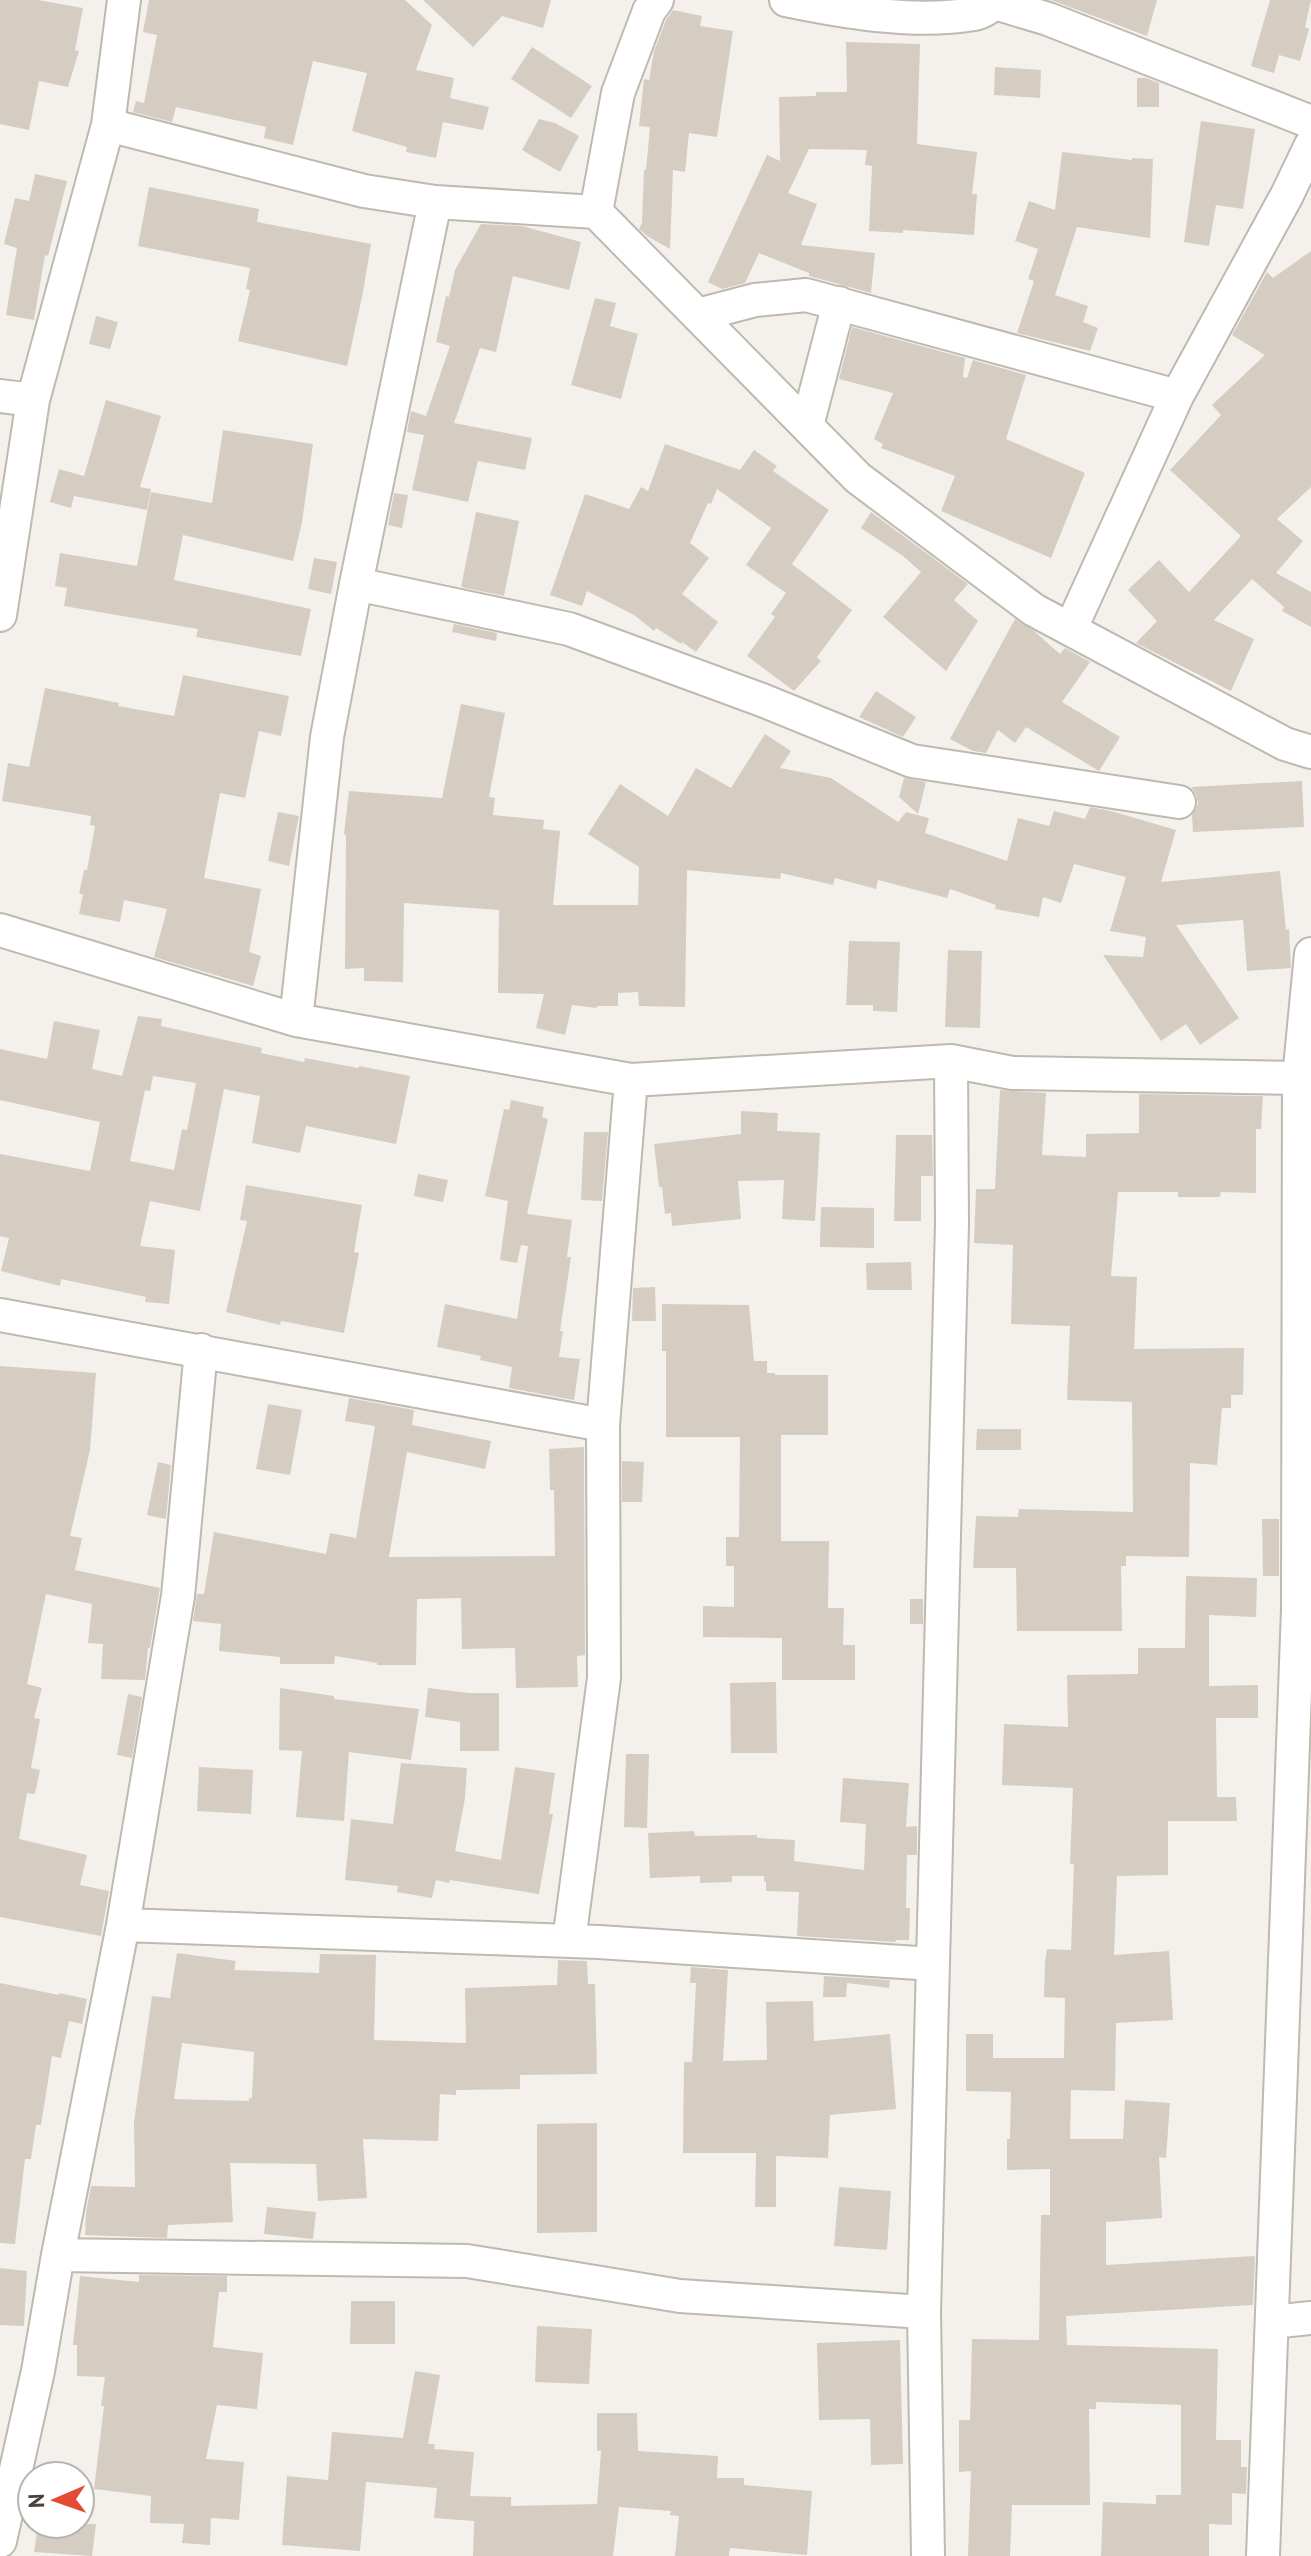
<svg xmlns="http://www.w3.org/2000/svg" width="1311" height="2556" font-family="'PT Sans',sans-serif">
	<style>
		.building { fill: #d5cdc2; fill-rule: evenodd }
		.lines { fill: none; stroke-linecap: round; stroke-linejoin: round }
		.minor-casing { stroke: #bfb9af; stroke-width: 36 }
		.minor { stroke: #fff; stroke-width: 32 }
	</style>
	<rect width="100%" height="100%" fill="#f4f1ec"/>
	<path class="building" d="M0 0H38L83 8 75 50 79 51 68 87 39 81 29 130 0 124Z
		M149 0H405L432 25 416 70 454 78 450 98 489 107 483 130 443 122 436 158 406 152 407 147 352 131 367 73 313 61 293 145 264 138 266 127 176 107 172 122 133 112 136 101 144 103 157 35 143 32Z
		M423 0H551L543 28 502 16 473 47Z
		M1051 0H1157L1147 36Z
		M1270 0H1311L1305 27 1309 29 1300 61 1279 55 1274 73 1251 66Z
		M673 10 702 16 700 26 733 31 717 137 689 133 685 172 673 170 670 249 647 236 639 229 642 223 644 170H646L650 127 639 126 644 79 649 80 654 51 666 20Z
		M846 42 920 44 917 144 977 152 972 194H977L974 235 903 230V233L869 231 872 166 865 165 867 150 809 149 788 193 817 204 801 245 875 253 871 293 809 276V273L759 253 745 283 722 289 708 282 767 155 780 161 779 97 816 96V92H847Z
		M532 47 592 86 571 118 511 79Z
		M995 67 1041 70 1040 98 994 95Z
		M1137 78H1146L1159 83V107H1137Z
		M539 119 555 123 579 136 560 172 522 150Z
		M1201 121 1255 129 1243 209 1216 205 1209 246 1184 242Z
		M1062 152 1132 160V158L1153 159 1150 238 1077 227 1055 295 1088 306 1083 322 1098 328 1090 351 1017 333 1034 281 1028 279 1038 249 1015 241 1029 201 1055 210Z
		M35 174 67 181 48 256 45 255 34 320 6 315 17 248 4 244 15 198 29 201Z
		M149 187 259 209 257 222 371 244 363 292 347 366 238 341 250 290 246 289 250 268 138 246Z
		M481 224 522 226 581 242 569 290 513 276 496 352 480 348 454 423 532 438 525 470 478 461 468 502 412 490 424 435 407 432 411 411 426 416 450 346 436 342 446 296 449 297 455 270Z
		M1311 251V487L1277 519 1303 541 1276 573 1311 592V627L1282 611 1284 607 1252 579 1214 620 1254 639 1231 691 1136 643 1157 621 1128 590 1159 560 1189 592 1241 536 1170 470 1221 415 1212 405 1265 355 1232 335 1267 272 1273 278Z
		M595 298 616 303 610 326 638 334 621 399 571 385Z
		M96 316 118 322 110 349 89 344Z
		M852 327 965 358 963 377 967 378 973 360 1026 375 1006 439 1085 473 1051 558 941 511 955 476 881 448 883 444 874 439 893 393 839 379Z
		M106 400 161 416 140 487 151 489 147 510 74 496 71 508 50 502 59 469 84 476Z
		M223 430 313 444 302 522 293 561 183 535 174 580 311 609 301 656 196 637 198 629 64 606 67 588 55 586 60 553 137 566 151 492 212 503Z
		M665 444 740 470 754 450 777 466 773 471 829 510 792 564 852 610 817 657 821 661 794 691 747 656 775 617 771 614 786 593 746 565 771 528 717 489 711 504 708 503 690 543 709 558 682 594 718 622 696 652 682 642 681 644 656 628 654 631 634 615 587 591 582 606 550 595 585 494 629 509 641 487 648 491Z
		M394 493 408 495 402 528 388 525Z
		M476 512 519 521 504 596 461 587Z
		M871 512 968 584 954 600 978 621 946 671 883 617 921 572 903 556 861 528Z
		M314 558 337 562 331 594 308 589Z
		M1015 619 1034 631 1060 654 1065 648 1090 662 1062 702 1120 737 1099 771 1026 727 1015 743 998 730 986 753 973 751 950 739Z
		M454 624 497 633 496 641 452 632Z
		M183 675 289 696 281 736 259 731 245 798 220 793 204 878 261 889 249 952 261 956 253 986 154 957 167 909 124 900 120 922 79 914 83 894H79L84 870H87L95 826 90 825 91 816 2 801 8 763 29 767 45 688 119 703 118 706 174 716Z
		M876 691 916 717 903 737 859 717Z
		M461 704 505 713 489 797 495 798 493 815 544 820 543 829 560 831 553 905H638L639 867 588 834 620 784 668 816 696 768 731 788 765 734 791 751 780 768 831 778 898 822 906 812 929 818 925 833 1007 861 1018 818 1049 826 1054 811 1085 819 1090 807 1111 811 1176 830 1161 882 1280 871 1286 930 1289 929 1291 968 1247 971 1243 920 1176 925 1239 1018 1200 1045 1186 1024 1161 1041 1103 955 1143 957 1146 937 1110 931 1126 877 1074 864 1061 903 1043 897 1039 917 995 909 996 905 950 889 947 898 878 880 876 889 835 878 833 885 781 873 780 879 687 870 685 1007 639 1006 638 992 618 993V1006H597V1008L572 1005 565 1035 536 1028 544 994 498 993 499 910 404 903 403 982 364 981V968L345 969 346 835 344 834 349 791 442 798Z
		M904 778 926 782 918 814 899 797Z
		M1302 781 1304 827 1193 832 1192 815 1198 804 1196 794 1191 787Z
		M278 812 299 816 289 866 268 861Z
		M849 941 900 942 897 1012 873 1011V1005H846Z
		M948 950 982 951 980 1028 945 1027Z
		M138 1016 162 1019 161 1026 262 1048 261 1053 304 1062 305 1058 358 1068 359 1066 410 1076 396 1144 306 1126 300 1153 252 1143 260 1096 224 1089 200 1211 150 1201 140 1246 175 1250 169 1304 145 1302 146 1297 61 1279 60 1286 1 1271 9 1238 0 1236V1154L90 1171 100 1122 0 1100V1049L47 1059 54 1021 100 1030 92 1069 122 1076ZM153 1076 196 1083 187 1130 182 1129 174 1170 130 1161 145 1090 150 1091Z
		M1000 1090 1046 1093 1042 1155 1086 1157V1134L1139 1133V1094L1263 1096 1261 1129H1256V1193L1221 1192 1220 1197H1178V1192H1118L1111 1276 1137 1277 1134 1349 1244 1348 1243 1395H1231V1408H1222L1217 1465 1190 1463 1189 1557 1126 1556V1566H1121L1122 1631H1017L1016 1568H973L976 1516 1018 1517 1019 1509 1133 1512 1132 1402 1067 1400 1070 1326 1011 1324 1013 1245 974 1243 976 1189H995Z
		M511 1100 544 1107 542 1117 548 1119 527 1214 572 1220 567 1257H571L560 1331H563L559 1357 580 1359 574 1400 509 1388 512 1367 480 1360 481 1356 437 1347 445 1304 517 1319 528 1246 521 1245 517 1263 500 1260 508 1201 485 1196 504 1109 509 1110Z
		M741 1111 778 1113 777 1131 820 1133 815 1221 782 1219 784 1180 738 1181 741 1219 672 1226 671 1213 665 1214 662 1187H659L654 1144 741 1134Z
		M584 1132H608L602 1201 581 1200Z
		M896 1135H932L933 1176H921V1221H894Z
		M418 1174 448 1180 443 1202 414 1196Z
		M246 1185 362 1205 354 1252 359 1253 344 1333 281 1321 280 1325 226 1312 247 1221 240 1220Z
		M821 1207 874 1208V1248L820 1247Z
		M911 1262 912 1290H867L866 1263Z
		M655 1287 656 1321H632L633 1288Z
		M662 1304 749 1305 754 1361H767V1373H775V1375H828V1435H781V1541H829L828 1608H844L843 1645H855V1680H782V1638L703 1637V1606L734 1607V1566H726V1537H739L740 1437H666V1351H662Z
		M0 1366 96 1373 90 1450 70 1536 82 1538 75 1570 160 1588 150 1648H148L145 1680 101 1679 103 1644 88 1643 92 1604 46 1594 27 1684 42 1688 34 1718 40 1719 31 1768 40 1770 35 1794 27 1793 19 1839 87 1855 80 1885 109 1891 101 1936 0 1917Z
		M349 1398 414 1410 412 1425 491 1441 485 1469 407 1452 389 1557 555 1556 554 1490H550L549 1449 584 1447 585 1655 577 1656 578 1687 516 1688 515 1648 462 1649 461 1598 417 1599 416 1665H377V1663L335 1656 334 1664H280V1657L219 1651 221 1624 193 1621 197 1594H204L214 1532 326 1554 330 1533 356 1538 375 1426 345 1421Z
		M268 1404 302 1410 290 1475 256 1469Z
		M977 1429H1021V1450H976Z
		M622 1461 644 1462 642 1502H622Z
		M158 1462 171 1465 166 1519 147 1515Z
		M1262 1519H1279V1576H1263Z
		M1186 1576 1257 1578 1256 1617 1209 1615V1686L1258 1685V1718H1216L1217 1797H1236L1237 1821H1168V1875L1117 1876 1114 1955 1169 1951 1173 2020 1116 2023 1115 2091 1071 2090 1070 2139H1123L1125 2100 1170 2103 1166 2158 1159 2157 1162 2218 1106 2222V2265L1255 2256 1253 2305 1066 2316 1067 2345 1218 2349 1216 2440H1241V2467H1247L1246 2494 1232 2493V2525L1209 2524V2556H1101L1103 2502 1156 2504V2495H1181V2405L1096 2402V2409H1089L1090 2505H1012L1010 2556H968L971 2471 959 2472V2420H970L972 2339 1039 2340 1041 2215H1050V2169L1007 2170V2139H1010L1011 2092 966 2091V2034H993V2058H1064L1065 1998 1044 1997 1045 1962 1047 1949 1071 1950 1074 1864H1070L1073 1788 1002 1785 1004 1724 1068 1727 1067 1675 1138 1674V1648H1185Z
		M910 1599H923V1624H910Z
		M776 1682 777 1753H731L730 1683Z
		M280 1688 334 1696V1699L419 1709 411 1760 349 1752 344 1821 296 1817 302 1751 279 1750Z
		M428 1688 469 1693H499V1751H460V1722L425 1717Z
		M128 1694 142 1697 132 1758 117 1755Z
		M626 1754H649L647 1828 624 1827Z
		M401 1763 467 1768 465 1798 455 1851 501 1860 515 1767 555 1773 549 1814H553L539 1894 450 1880 449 1883 436 1880 432 1898 397 1892 398 1886 345 1880 351 1819 393 1824Z
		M199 1767 253 1770 251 1814 197 1811Z
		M843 1778 909 1783 906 1827 917 1826V1855H907L906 1908H910L909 1940H896L895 1942 797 1936 799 1892 766 1891V1881L764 1882V1876H732V1882L700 1883V1876L650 1878 648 1833 694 1831 695 1836 757 1835V1838L795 1840 794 1861 864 1870 866 1824 840 1822Z
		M177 1953 236 1961 234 1970 319 1973 320 1954 376 1955 374 2040 466 2043 465 1988 557 1985 558 1960 587 1961 588 1984H595L597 2074 520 2075V2089L456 2090V2095L440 2094 438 2141 363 2139 367 2198 318 2201 316 2164 230 2163 233 2222 168 2225 167 2238 85 2235 86 2212 91 2186 135 2187 134 2122 152 1996 170 1998ZM182 2043 254 2052 252 2098H249V2101L174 2099Z
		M691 1967 728 1970 723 2061 767 2060 766 2002 813 2001 814 2041 890 2034 896 2109 830 2115 828 2158 776 2156V2207H755L756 2153H683L684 2062H692L696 1983H690Z
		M824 1976 890 1980 889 1988 847 1983 846 1997H823Z
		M0 1983 59 1995V1993L87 1999 82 2024 69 2021 61 2058 52 2056 41 2125H36L31 2159H25L15 2244 0 2243Z
		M597 2123V2232L537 2233V2124Z
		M839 2187 891 2191 887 2250 834 2246Z
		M267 2207 316 2212 313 2239 264 2234Z
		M0 2268 27 2271 24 2326 0 2325Z
		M139 2275 227 2276V2292H219L213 2347 263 2353 257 2409 217 2405 206 2459 244 2462 239 2520 211 2518 210 2545 182 2543 184 2524 150 2523 151 2496 94 2489 104 2406H101L105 2377 77 2376V2345H73L80 2276 139 2282Z
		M351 2301H395V2344H350Z
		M537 2326 592 2329 589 2384 535 2382Z
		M900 2340 903 2464 871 2465 870 2419 819 2420 817 2343Z
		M415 2371 440 2375 428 2444H435L434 2449 474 2452 470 2496 511 2497V2506L597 2504 601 2451H597V2413H637L638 2451 718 2456 717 2478H744V2485L812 2491 807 2555 730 2548 729 2556H675L679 2516 670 2515 671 2511 619 2507 613 2556H473L474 2521 434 2518 437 2488 366 2482 360 2551 282 2545 287 2476 328 2480 332 2432 403 2438Z
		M38 2524H96L92 2556 34 2552Z"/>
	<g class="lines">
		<defs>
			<path id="minor" d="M786 0C844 12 915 24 974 14 984 13 992 4 1002 0
				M995 3 1048 19 1311 122
				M108 125 364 191 435 202 596 212 858 478 1034 610 1285 744 1311 752
				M596 212 618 93 649 11 657 0
				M698 315 755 300 806 295 1177 396
				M0 396 33 400
				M807 426 839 303
				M356 584 569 629 762 700 912 761 1179 802
				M0 615 33 400 108 125 124 0
				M1071 628 1177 396 1287 195 1311 145
				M0 930 296 1020 631 1080 951 1061 1012 1073 1299 1078
				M296 1020 327 737 356 584 435 202
				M0 1315 603 1425
				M123 1925 599 1942 933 1964
				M569 1941 604 1678 603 1425 631 1080
				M58 2255 467 2261 680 2296 924 2312
				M1272 2322 1311 2318
				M0 2541 38 2371 58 2255 123 1925 178 1596 201 1350
				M928 2556 924 2312 952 1224 951 1061
				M1263 2556 1298 1609 1299 1078 1311 954"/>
		</defs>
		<use href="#minor" class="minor-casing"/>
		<use href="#minor" class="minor"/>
	</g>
	<g transform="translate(56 2500) rotate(268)"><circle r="38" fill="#ffffff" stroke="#b6b3b0" stroke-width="2"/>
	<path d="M0-6L14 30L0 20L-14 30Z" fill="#e34b34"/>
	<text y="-12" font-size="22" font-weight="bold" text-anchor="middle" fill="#48423a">N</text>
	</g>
</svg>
